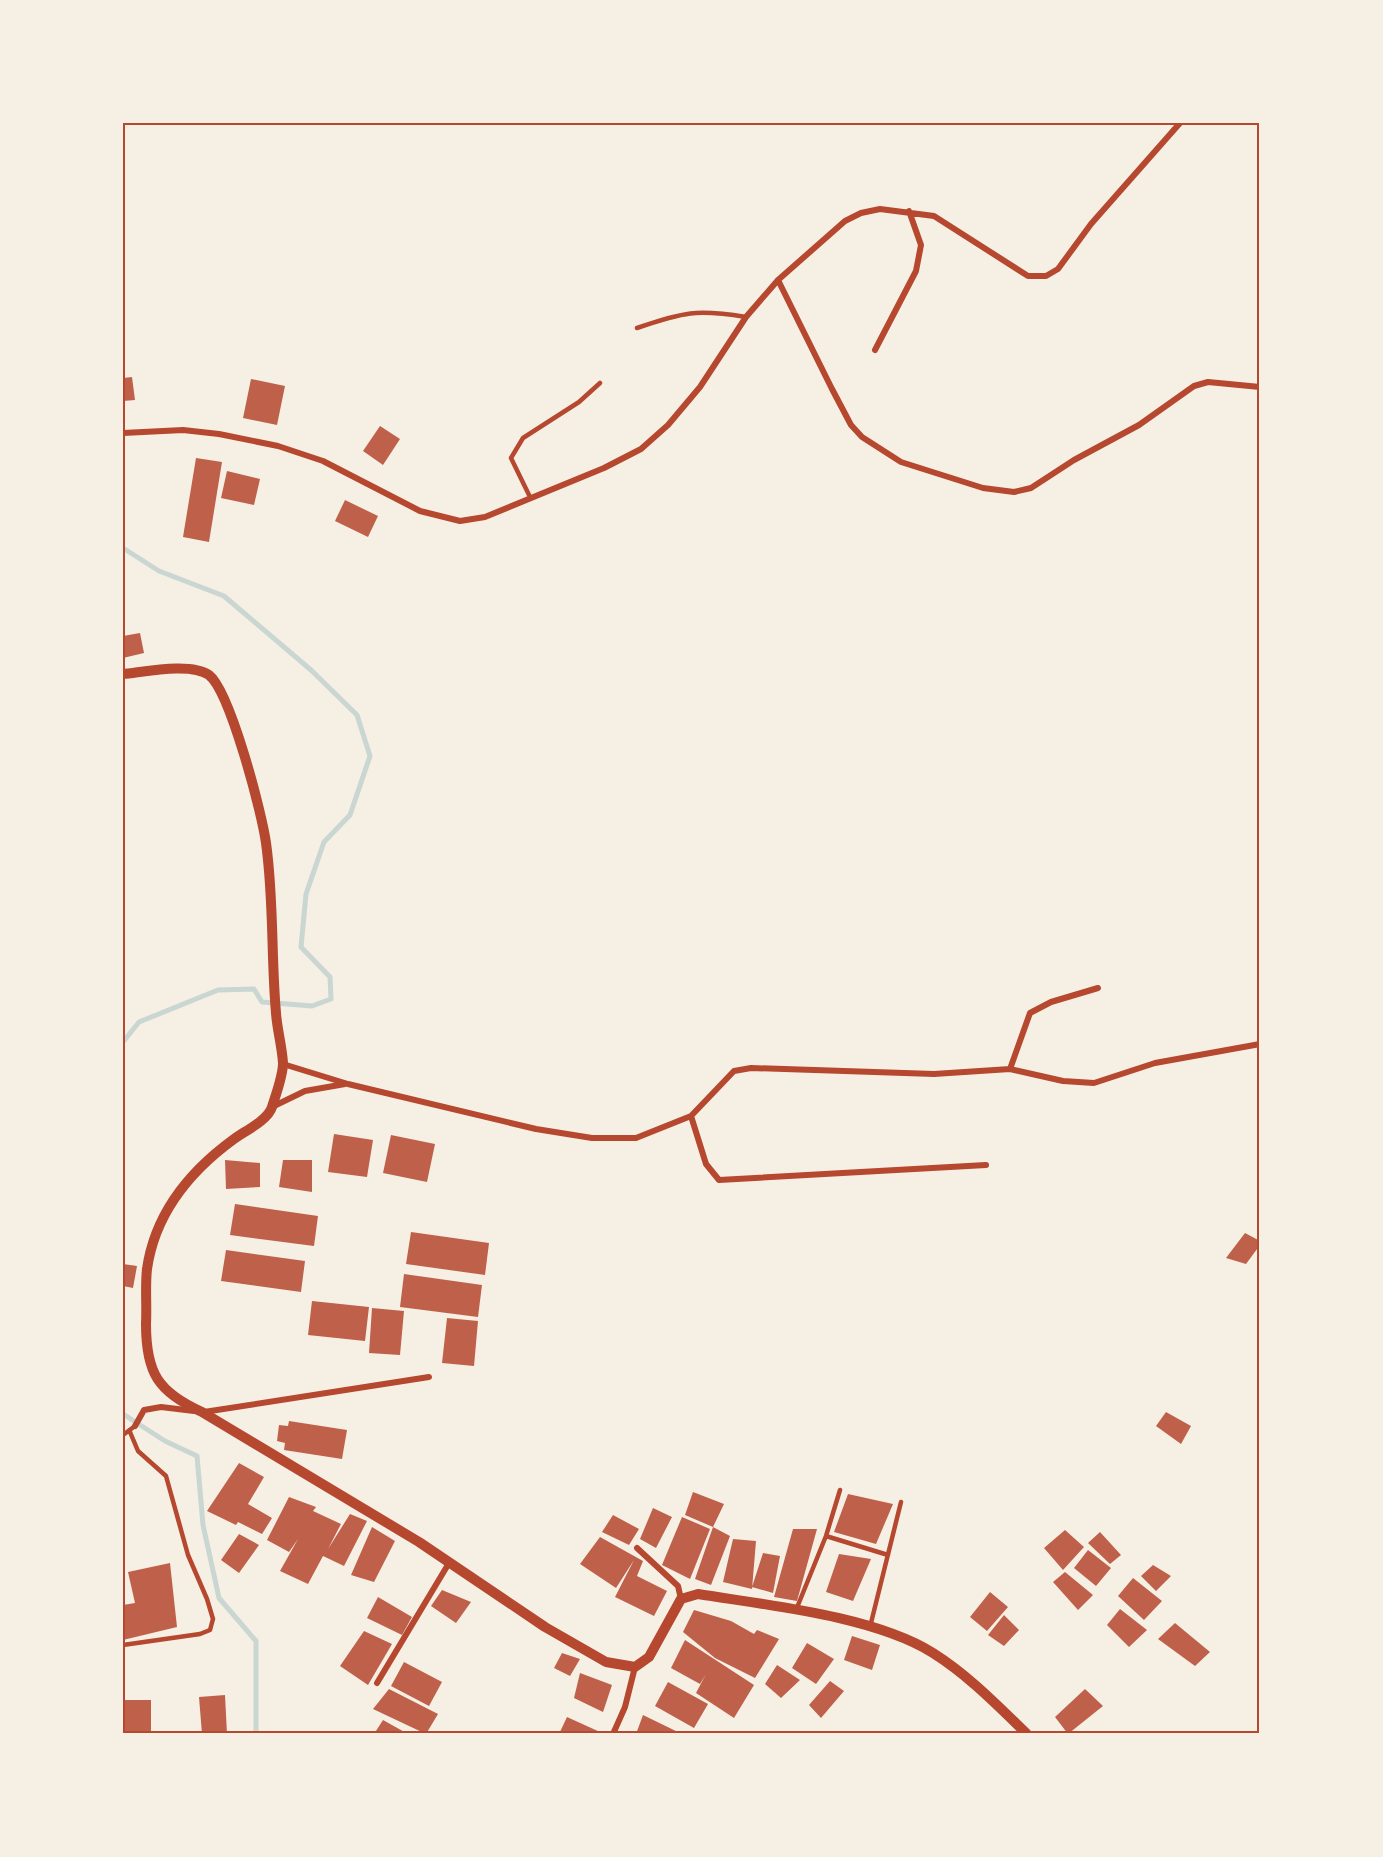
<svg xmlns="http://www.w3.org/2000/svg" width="1383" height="1857" font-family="'Titillium Web',sans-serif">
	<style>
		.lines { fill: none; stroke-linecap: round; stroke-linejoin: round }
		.stream { stroke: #c9d6d2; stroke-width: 5 }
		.building { fill: #bf614a }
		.service { stroke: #b5482f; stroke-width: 4.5 }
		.minor { stroke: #b5482f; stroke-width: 6 }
		.tertiary { stroke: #b5482f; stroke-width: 10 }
		.neatline { fill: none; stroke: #b5482f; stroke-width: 2 }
	</style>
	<rect width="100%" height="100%" fill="#f6efe4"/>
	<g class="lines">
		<path class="stream" d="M123 548 159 571 224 596 311 670 357 715 370 756 350 815 324 842 306 894 301 947 330 977 331 999 312 1006 262 1002 254 989 218 990 139 1022 123 1042
			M123 1414 165 1441 197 1456 203 1525 219 1598 256 1641V1734"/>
	</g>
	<path class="building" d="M132 377 135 400 123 401V378Z
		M251 379 285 386 277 425 243 418Z
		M380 426 400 439 383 465 363 451Z
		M196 458 222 462 209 542 183 537Z
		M227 471 260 479 254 505 221 498Z
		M345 500 378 516 368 537 335 521Z
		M140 633 144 653 123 658V636Z
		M334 1134 373 1140 367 1177 328 1172Z
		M391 1135 435 1144 427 1182 383 1173Z
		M225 1160 260 1163V1187L226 1189Z
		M283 1160H312V1192L279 1187Z
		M235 1204 318 1216 314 1246 230 1235Z
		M411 1232 489 1243 485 1275 406 1264Z
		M1245 1233 1260 1241V1245L1246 1264 1226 1258Z
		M226 1250 305 1261 301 1292 221 1281Z
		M123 1264 137 1266 133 1288 123 1286Z
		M404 1274 482 1285 478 1317 400 1307Z
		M312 1301 369 1307 365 1341 308 1335Z
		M372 1308 404 1311 400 1355 369 1353Z
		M447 1318 478 1321 474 1366 442 1363Z
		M1166 1412 1191 1426 1181 1444 1156 1426Z
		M289 1421 347 1430 342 1459 284 1450 285 1443 277 1441 279 1425 288 1426Z
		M239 1463 264 1477 248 1504 272 1518 262 1534 238 1522 236 1525 207 1511Z
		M693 1492 724 1504 713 1527 685 1515Z
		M848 1494 893 1504 876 1544 834 1532Z
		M289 1497 316 1507 313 1511 341 1524 328 1549 350 1514 367 1521 344 1566 323 1556 308 1584 280 1571 298 1539 289 1552 267 1540Z
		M653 1508 672 1517 656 1548 640 1539Z
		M613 1515 639 1529 629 1545 602 1532Z
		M682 1517 710 1529 690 1579 662 1565Z
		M372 1527 395 1541 374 1582 351 1575Z
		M713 1527 730 1536 711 1585 695 1579Z
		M793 1529H817L797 1601 774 1597Z
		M1065 1530 1084 1547 1063 1570 1044 1548Z
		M1100 1532 1121 1555 1110 1564 1088 1543Z
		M239 1534 259 1545 239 1573 221 1560Z
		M600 1537 643 1561 637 1576 667 1591 654 1616 615 1597 634 1560 616 1588 580 1564Z
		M733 1539 756 1541 752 1589 723 1582Z
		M1088 1550 1111 1568 1096 1586 1074 1568Z
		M763 1553 780 1556 773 1593 752 1587Z
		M839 1554 871 1559 853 1601 826 1592Z
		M170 1563 177 1627 123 1640V1605L135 1603 128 1572Z
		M1153 1565 1171 1576 1156 1591 1141 1576Z
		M1065 1572 1093 1595 1078 1610 1053 1582Z
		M1133 1578 1162 1601 1144 1620 1118 1596Z
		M442 1590 471 1602 456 1623 431 1606Z
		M990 1592 1008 1607 987 1631 970 1617Z
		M378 1597 412 1617 402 1635 367 1618Z
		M1120 1609 1147 1630 1129 1647 1107 1625Z
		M694 1610 731 1621 754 1634 757 1630 779 1639 755 1678 715 1658 683 1632Z
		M1004 1615 1019 1630 1004 1646 988 1635Z
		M1175 1623 1210 1652 1195 1666 1158 1639Z
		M364 1631 392 1644 368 1685 340 1666Z
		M852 1636 880 1645 872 1670 844 1660Z
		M685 1640 754 1685 734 1718 696 1693 706 1674 700 1684 671 1668Z
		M807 1643 834 1659 816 1684 792 1668Z
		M562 1653 580 1659 570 1676 554 1668Z
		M404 1662 442 1682 429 1706 391 1686Z
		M777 1665 800 1680 781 1698 765 1684Z
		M580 1673 612 1685 603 1712 574 1698Z
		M830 1681 844 1691 821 1718 809 1705Z
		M668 1682 708 1704 694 1728 655 1706Z
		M389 1689 438 1714 426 1734 373 1709Z
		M1085 1689 1103 1706 1068 1734 1055 1717Z
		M225 1695 227 1734H202L199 1697Z
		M123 1700H151V1734H123Z
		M643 1715 682 1734H636Z
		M567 1717 600 1732 599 1734H559Z
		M383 1720 408 1734H374Z"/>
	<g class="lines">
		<path class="service" d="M637 328C684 312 696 309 746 317
			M530 497 511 458 523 438 579 402 600 383
			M123 1435 135 1426
			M826 1536 888 1555
			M796 1610 826 1536 840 1490
			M870 1627 901 1502
			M123 1645 200 1634 210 1630 213 1619 207 1599 188 1555 166 1476 138 1451 130 1432"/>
		<path class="minor" d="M778 280 832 389 851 425 862 437 901 462 983 488 1014 492 1031 488 1074 460 1139 425 1194 386 1208 382 1260 387
			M875 350 916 271 921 245 909 211
			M123 433 183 430 219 434 278 446 323 461 420 511 460 521 485 517 604 468 641 449 668 425 700 387 746 317 778 280 845 221 861 213 880 209 934 216 1028 276H1046L1058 269 1091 224 1180 123
			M283 1064 348 1084 536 1129 592 1138H636L691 1116 734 1071 751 1068 934 1074 1010 1069 1063 1081 1094 1083 1155 1063 1260 1044
			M1010 1069 1030 1013 1051 1002 1098 988
			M272 1107 305 1091 345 1084
			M691 1116 706 1164 719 1180 986 1165
			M204 1412 429 1377
			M135 1426 144 1410 161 1407 194 1411
			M637 1548 678 1586 681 1599
			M377 1683 449 1563
			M613 1734 625 1707 635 1667"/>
		<path class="tertiary" d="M123 674C144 672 191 662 209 675 230 691 262 813 266 843 274 899 271 957 276 1013 277 1029 282 1046 283 1063 283 1076 276 1094 272 1107 268 1120 245 1131 234 1139 190 1171 155 1213 147 1269 145 1286 147 1306 146 1324 146 1373 158 1392 202 1412L419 1542 545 1627 606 1662 635 1667 649 1657 681 1599 698 1594C766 1605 874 1616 933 1653 968 1675 997 1705 1027 1734"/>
	</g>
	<rect width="1383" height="1857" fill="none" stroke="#f6efe4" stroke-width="249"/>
	<rect x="124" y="124" width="1134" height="1608" class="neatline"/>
</svg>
